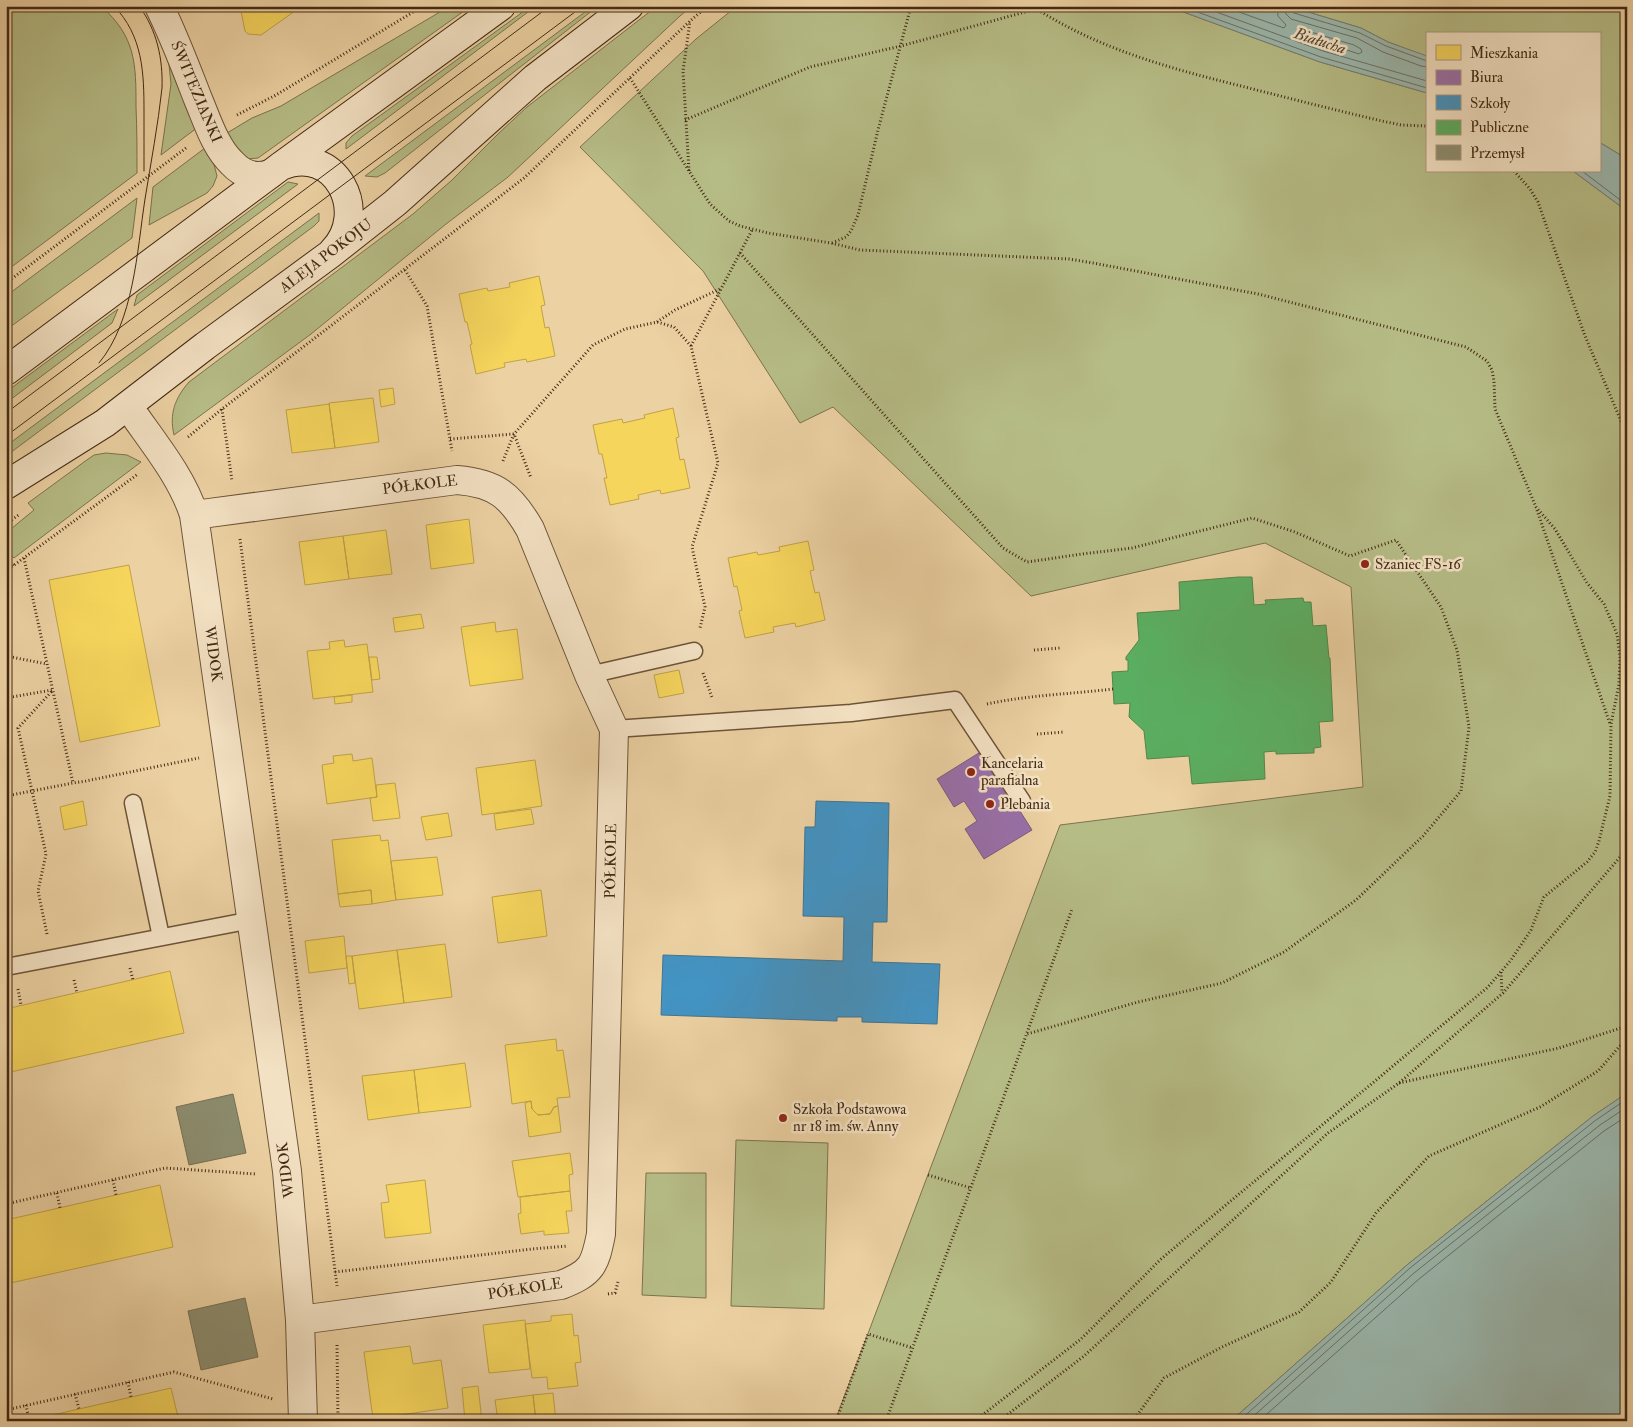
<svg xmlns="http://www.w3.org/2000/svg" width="1633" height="1427" font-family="'IM FELL Double Pica',serif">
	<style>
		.green { fill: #b6bc86; stroke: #7c734e }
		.water { fill: #9ab6ac; stroke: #777e70 }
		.homes { fill: #f6d55c; stroke: #c0a247 }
		.offices { fill: #9970ab; stroke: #7f5b7e }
		.schools { fill: #4393c3; stroke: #43748f }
		.public { fill: #5aae61; stroke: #53864a }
		.industry { fill: #8c8c6e; stroke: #766f53 }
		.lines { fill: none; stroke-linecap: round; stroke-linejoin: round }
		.shore { stroke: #6e7060; stroke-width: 1 }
		.lane-casing { stroke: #6d5438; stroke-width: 19 }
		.street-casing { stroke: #6d5438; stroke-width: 30 }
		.secondary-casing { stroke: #432a15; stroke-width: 30 }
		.path { stroke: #432a15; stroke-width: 3; stroke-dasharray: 1 2.5; stroke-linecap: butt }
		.lane { stroke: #f3e1c3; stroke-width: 16 }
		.street { stroke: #f3e1c3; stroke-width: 28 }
		.secondary { stroke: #f3e1c3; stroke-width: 28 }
		.tram { stroke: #432a15; stroke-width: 1 }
		.poi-dot { fill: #8f2418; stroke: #f3e1c3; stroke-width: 2 }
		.labels { text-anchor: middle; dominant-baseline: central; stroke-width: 5; stroke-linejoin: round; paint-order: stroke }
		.street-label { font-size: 15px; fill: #432a15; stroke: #f3e1c3 }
		.poi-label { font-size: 15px; fill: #432a15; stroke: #f3e1c3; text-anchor: start }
		.water-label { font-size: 16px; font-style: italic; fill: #544633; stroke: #f3e1c3 }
	</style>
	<rect width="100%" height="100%" fill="#ecd1a2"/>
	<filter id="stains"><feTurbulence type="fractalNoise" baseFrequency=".004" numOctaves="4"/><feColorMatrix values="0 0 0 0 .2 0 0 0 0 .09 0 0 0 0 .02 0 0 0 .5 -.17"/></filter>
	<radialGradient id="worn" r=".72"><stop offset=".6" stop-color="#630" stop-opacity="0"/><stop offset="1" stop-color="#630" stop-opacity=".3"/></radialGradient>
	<path class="green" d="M6 6H101C136 37 136 64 136 107 137 129 137 151 137 173L6 271Z
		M450 6H471L258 158 247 159 222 136 252 118 281 106Z
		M531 6H536L346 149V143L352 136Z
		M593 6H598L385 173 377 177 365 176Z
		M657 6H692L680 16 508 177 446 224 311 334 174 435C169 414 175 398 189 382L413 214 452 180 498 134 527 107Z
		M737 6H1167L1320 62 1427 93V171H1573L1627 211V1093L1593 1116 1407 1265 1231 1421H835L1060 825 1363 787 1351 587 1265 543 1031 596 833 407 800 423 703 271 580 147 696 39Z
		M1288 6H1627V159L1599 142V34H1427V56H1425L1388 42 1361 28Z
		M168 55 202 124 161 155 171 84Z
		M209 145 217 176 213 186 207 193 149 225 153 187Z
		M288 182 298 184 134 306 137 295Z
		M137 198 132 238 6 330V296Z
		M319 213V221L314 226 6 456V446Z
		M118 309 112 323 6 403V392Z
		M106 453 127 455 141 462 14 558 6 550V533L34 510 28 503 84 462 94 455Z
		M736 1140 828 1143 824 1309 731 1306Z
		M646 1173H706V1298L642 1295Z"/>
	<path class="water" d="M1167 6H1288L1361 28 1388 42 1427 56V93L1320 62Z
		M1599 142 1627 159V211L1573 171H1599Z
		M1627 1093V1421H1231L1407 1265 1593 1116Z"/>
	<path class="homes" d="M240 6H302L261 35 248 34 245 31Z
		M539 276 545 305 541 306 545 328 549 327 555 356 527 362 526 359 504 363 505 367 476 374 470 345 472 344 467 322H465L459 294 487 288 488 291 510 287 509 283Z
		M393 388 395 404 381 407 379 390Z
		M373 398 379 442 335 448 329 403Z
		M329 404 335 448 292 453 286 410Z
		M673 408 679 437 676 438 680 460 684 459 690 488 661 494 660 490 638 495 639 499 610 505 604 478H607L602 454H599L593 425 622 419 623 423 645 418 644 415Z
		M469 519 474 563 431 569 426 525Z
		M386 530 392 574 349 579 343 536Z
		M343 536 349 579 305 585 299 542Z
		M808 541 814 570 810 571 815 593 819 592 825 620 796 627 795 623 773 627 774 632 745 638 739 611 742 610 737 586 734 587 728 558 757 552 758 555 780 551 779 547Z
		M129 565 160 726 80 742 49 580Z
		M421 614 424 628 395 632 393 618Z
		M495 622 496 632 517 629 523 679 470 686 461 627Z
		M344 640 345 647 367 644 373 692 313 699 307 651 330 649 329 642Z
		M369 657H377L380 679 372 680Z
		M679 670 684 693 659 698 654 675Z
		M352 695V702L335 704 334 697Z
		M352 754 353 761 372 758 377 797 327 804 322 765 334 763 333 756Z
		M535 760 542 806 482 815 476 768Z
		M395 783 400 818 373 821 370 798 377 797 376 785Z
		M83 801 87 825 64 830 60 807Z
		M531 809 534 824 496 830 494 814Z
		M448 813 452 836 426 840 421 817Z
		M380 835 381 841 388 840 396 900 372 904 371 890 338 894 332 840Z
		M437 857 443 895 396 900 391 861Z
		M371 890 372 904 340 907 338 894Z
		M541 890 547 936 498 943 492 897Z
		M344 936 347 968 309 973 305 941Z
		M445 944 452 997 404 1003 397 950Z
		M397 950 404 1003 359 1009 352 956Z
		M346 956H352L355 983 349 984Z
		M170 971 184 1033 6 1073V1009Z
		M556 1039 557 1051 563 1050 570 1097 557 1098 558 1106 554 1107 550 1114 538 1115 532 1109 531 1101 512 1104 505 1045Z
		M465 1063 471 1107 419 1113 414 1070Z
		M414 1070 419 1113 368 1120 362 1076Z
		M531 1101 532 1109 538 1115 550 1114 554 1107 558 1106 561 1132 529 1137 525 1103Z
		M570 1153 573 1174 569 1175 570 1191 518 1197 512 1161Z
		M425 1180 431 1233 385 1238 381 1203 389 1202 386 1185Z
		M160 1185 173 1247 6 1284V1220Z
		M570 1191 572 1211H566L569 1233 544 1235V1231L521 1234 518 1214 521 1213 520 1197Z
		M572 1314 574 1336 578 1335 581 1362 575 1363 578 1386 548 1389 547 1377 532 1378 525 1324 551 1321V1316Z
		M525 1320 530 1369 489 1373 483 1325Z
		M410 1346 413 1364 441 1360 448 1408 373 1419 364 1352Z
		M478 1386 482 1421H465L462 1388Z
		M171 1388 179 1421H27L79 1409Z
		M553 1393 556 1421H536L533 1395Z
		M533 1395 536 1421H498L495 1400Z"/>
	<path class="offices" d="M982 751 1032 830 984 859 965 829 977 821 964 801 954 807 937 779Z"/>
	<path class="schools" d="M816 801 889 803 887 922H873L872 962 940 964 937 1024 862 1022V1017H837V1021L661 1015 663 955 843 961 844 917 803 916 805 827H815Z"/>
	<path class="public" d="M1238 577H1252L1254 605 1266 604 1265 600 1303 598 1304 602H1311L1313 626 1326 625 1329 658H1330L1333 721 1319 722 1321 747 1314 748V753L1276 754V751L1264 752 1265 779 1192 784 1189 756 1147 759 1144 731 1129 717 1130 703 1114 704 1112 672 1128 671V660H1126V657L1139 640 1137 613 1180 610 1179 582Z"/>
	<path class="industry" d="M233 1094 246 1153 189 1165 176 1107Z
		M245 1298 258 1357 201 1370 188 1311Z"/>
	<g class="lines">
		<path class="shore" d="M1181 6 1321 57 1427 88
			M1200 6 1323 51 1427 81
			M1222 6 1284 28 1286 25 1278 16 1277 6
			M1284 6 1286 14 1291 19 1357 38 1383 52 1421 66 1427 67
			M1290 6 1291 11 1294 13 1360 33 1386 46 1427 61
			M1304 30 1354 45 1361 49 1362 52 1359 54 1302 35 1300 32Z
			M1582 171 1627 205
			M1239 1421 1410 1268 1596 1120 1627 1099
			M1248 1421 1414 1273 1600 1125 1627 1107
			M1259 1421 1419 1279 1604 1131 1627 1116"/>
		<defs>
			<path id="lane" d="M589 675 694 651
				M614 729 851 713 955 700 1022 801
				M133 803 161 937
				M6 967 252 920"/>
			<path id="street" d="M159 6C174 36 186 68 198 99 207 120 215 147 232 163 242 174 256 179 270 174
				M128 406C151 440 182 476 194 515L287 1171 300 1320 303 1421
				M194 515 457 480C496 483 511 496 530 529L589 675 614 729 601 1234C595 1265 592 1273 561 1285L300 1320"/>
			<path id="secondary" d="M281 166C335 143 371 212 333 251
				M6 371 281 166 501 6
				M6 485 105 423 205 346 329 255 395 203 535 78 629 6"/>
		</defs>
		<use href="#lane" class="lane-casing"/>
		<use href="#street" class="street-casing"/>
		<use href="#secondary" class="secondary-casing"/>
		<path class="path" d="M1032 6C1096 48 1168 68 1241 86 1288 98 1335 110 1382 121L1401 125 1427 126
			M630 78 710 204 729 221 740 226 768 233 831 243 860 250 1069 259 1093 263 1258 294 1466 347 1487 361 1492 370 1494 381 1495 409 1536 507 1555 529 1587 583 1604 604 1617 634 1620 657 1619 684 1611 724 1610 796 1599 841 1595 852 1587 862 1544 897 1531 930 1511 960 1488 987 1161 1259 1081 1339 981 1416 978 1421
			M237 115 276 95 423 6
			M685 120 810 67 901 46 1036 9
			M689 171 683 71 690 21
			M1514 171 1530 189 1538 202 1585 336 1627 435
			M832 243 846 237 851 231 858 215 878 130 911 6
			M740 253 1003 548 1027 562 1082 554 1132 548 1252 518 1295 532 1350 556 1396 540 1441 607 1457 650 1469 727 1461 791 1423 836 1356 900 1284 952 1222 983 1138 1002 1027 1034
			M405 270 427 306 452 451
			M6 283 186 148
			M657 322 675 310 722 288
			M691 346 752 230
			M222 409 232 481
			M188 437 222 409 524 178 690 21 708 6
			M450 439 514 434 531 478
			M503 461 514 434 593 345 625 329 657 322 674 327 691 346 718 463 692 547 705 607 700 628
			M1537 510 1610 724
			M6 524 20 514
			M240 539 337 1286
			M6 557 14 566
			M24 558 73 783
			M6 571 138 474
			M1034 650 1060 648
			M6 656 47 664
			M703 673 712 697
			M6 698 52 690
			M987 704C1029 695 1071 694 1113 689
			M1037 734 1064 732
			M6 796 73 783 86 781 199 758
			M47 934 38 891 46 854 18 728 53 690
			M130 968 133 980
			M1501 972 1502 992
			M74 980 77 993
			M18 989 21 1005
			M1399 1083 1559 1048 1627 1026
			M928 1175 971 1188
			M113 1180 116 1195
			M57 1193 60 1208
			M6 1204 165 1168 256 1174
			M7 1204 11 1219
			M335 1272 532 1249 568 1246
			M608 1294 615 1293 618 1282
			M337 1345 338 1421
			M128 1382 131 1397
			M75 1394 79 1409
			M26 1405 29 1420
			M6 1410 174 1372 273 1399
			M836 1421 868 1334 913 1348
			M886 1421 1072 909
			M999 1421 1084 1356 1328 1133 1399 1083 1503 993 1627 849
			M1133 1421 1164 1378 1222 1347 1299 1312 1331 1282 1376 1213 1429 1156 1540 1107 1598 1071 1627 1038"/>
		<use href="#lane" class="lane"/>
		<use href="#street" class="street"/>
		<use href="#secondary" class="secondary"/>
		<path class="tram" d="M114 6C143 36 144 73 144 112 144 132 144 151 144 171
			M99 363C134 321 137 251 145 199 151 162 158 125 162 88 163 59 157 30 139 6
			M6 413 550 6
			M6 436 583 6"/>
	</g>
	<g class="poi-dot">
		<circle cx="1365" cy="564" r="5"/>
		<circle cx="971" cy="772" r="5"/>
		<circle cx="990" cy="804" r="5"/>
		<circle cx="783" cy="1118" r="5"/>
	</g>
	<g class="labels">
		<g class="street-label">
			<text transform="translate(196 92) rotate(67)">ŚWITEZIANKI</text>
			<text transform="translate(326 256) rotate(-37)">ALEJA POKOJU</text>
			<text transform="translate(420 485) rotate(-7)">PÓŁKOLE</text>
			<text transform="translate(213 654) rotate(82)">WIDOK</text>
			<text transform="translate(611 861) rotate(-89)">PÓŁKOLE</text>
			<text transform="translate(286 1170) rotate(-97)">WIDOK</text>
			<text transform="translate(525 1289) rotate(-9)">PÓŁKOLE</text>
		</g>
		<g class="poi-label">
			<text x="1375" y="564">Szaniec FS-16</text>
			<text x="981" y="763">Kancelaria<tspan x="981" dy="17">parafialna</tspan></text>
			<text x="1000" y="804">Plebania</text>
			<text x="793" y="1109">Szkoła Podstawowa<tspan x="793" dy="17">nr 18 im. św. Anny</tspan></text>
		</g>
		<g class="water-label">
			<text transform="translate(1320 41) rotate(18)">Białucha</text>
		</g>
	</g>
	<rect width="1633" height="1427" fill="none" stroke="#ecd1a2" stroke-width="25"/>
	<rect x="8" y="8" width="1618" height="1412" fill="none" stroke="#432a15" stroke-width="2.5"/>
	<rect x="12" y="12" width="1608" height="1402" fill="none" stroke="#432a15"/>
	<rect x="1426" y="32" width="175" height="140" fill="#f3e1c3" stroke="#ad987d"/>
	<rect x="1436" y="45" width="25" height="15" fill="#f6d55c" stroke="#ad987d"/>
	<text x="1470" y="58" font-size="15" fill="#432a15">Mieszkania</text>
	<rect x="1436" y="70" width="25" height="15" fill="#9970ab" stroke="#ad987d"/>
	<text x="1470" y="82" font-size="15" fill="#432a15">Biura</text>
	<rect x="1436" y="95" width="25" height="15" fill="#4393c3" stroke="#ad987d"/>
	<text x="1470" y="108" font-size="15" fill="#432a15">Szkoły</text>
	<rect x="1436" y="120" width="25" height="15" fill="#5aae61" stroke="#ad987d"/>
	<text x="1470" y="132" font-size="15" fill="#432a15">Publiczne</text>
	<rect x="1436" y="145" width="25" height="15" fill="#8c8c6e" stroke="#ad987d"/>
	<text x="1470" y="158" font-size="15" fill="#432a15">Przemysł</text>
	<rect width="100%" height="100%" filter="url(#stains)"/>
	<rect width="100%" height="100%" fill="url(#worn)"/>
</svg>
